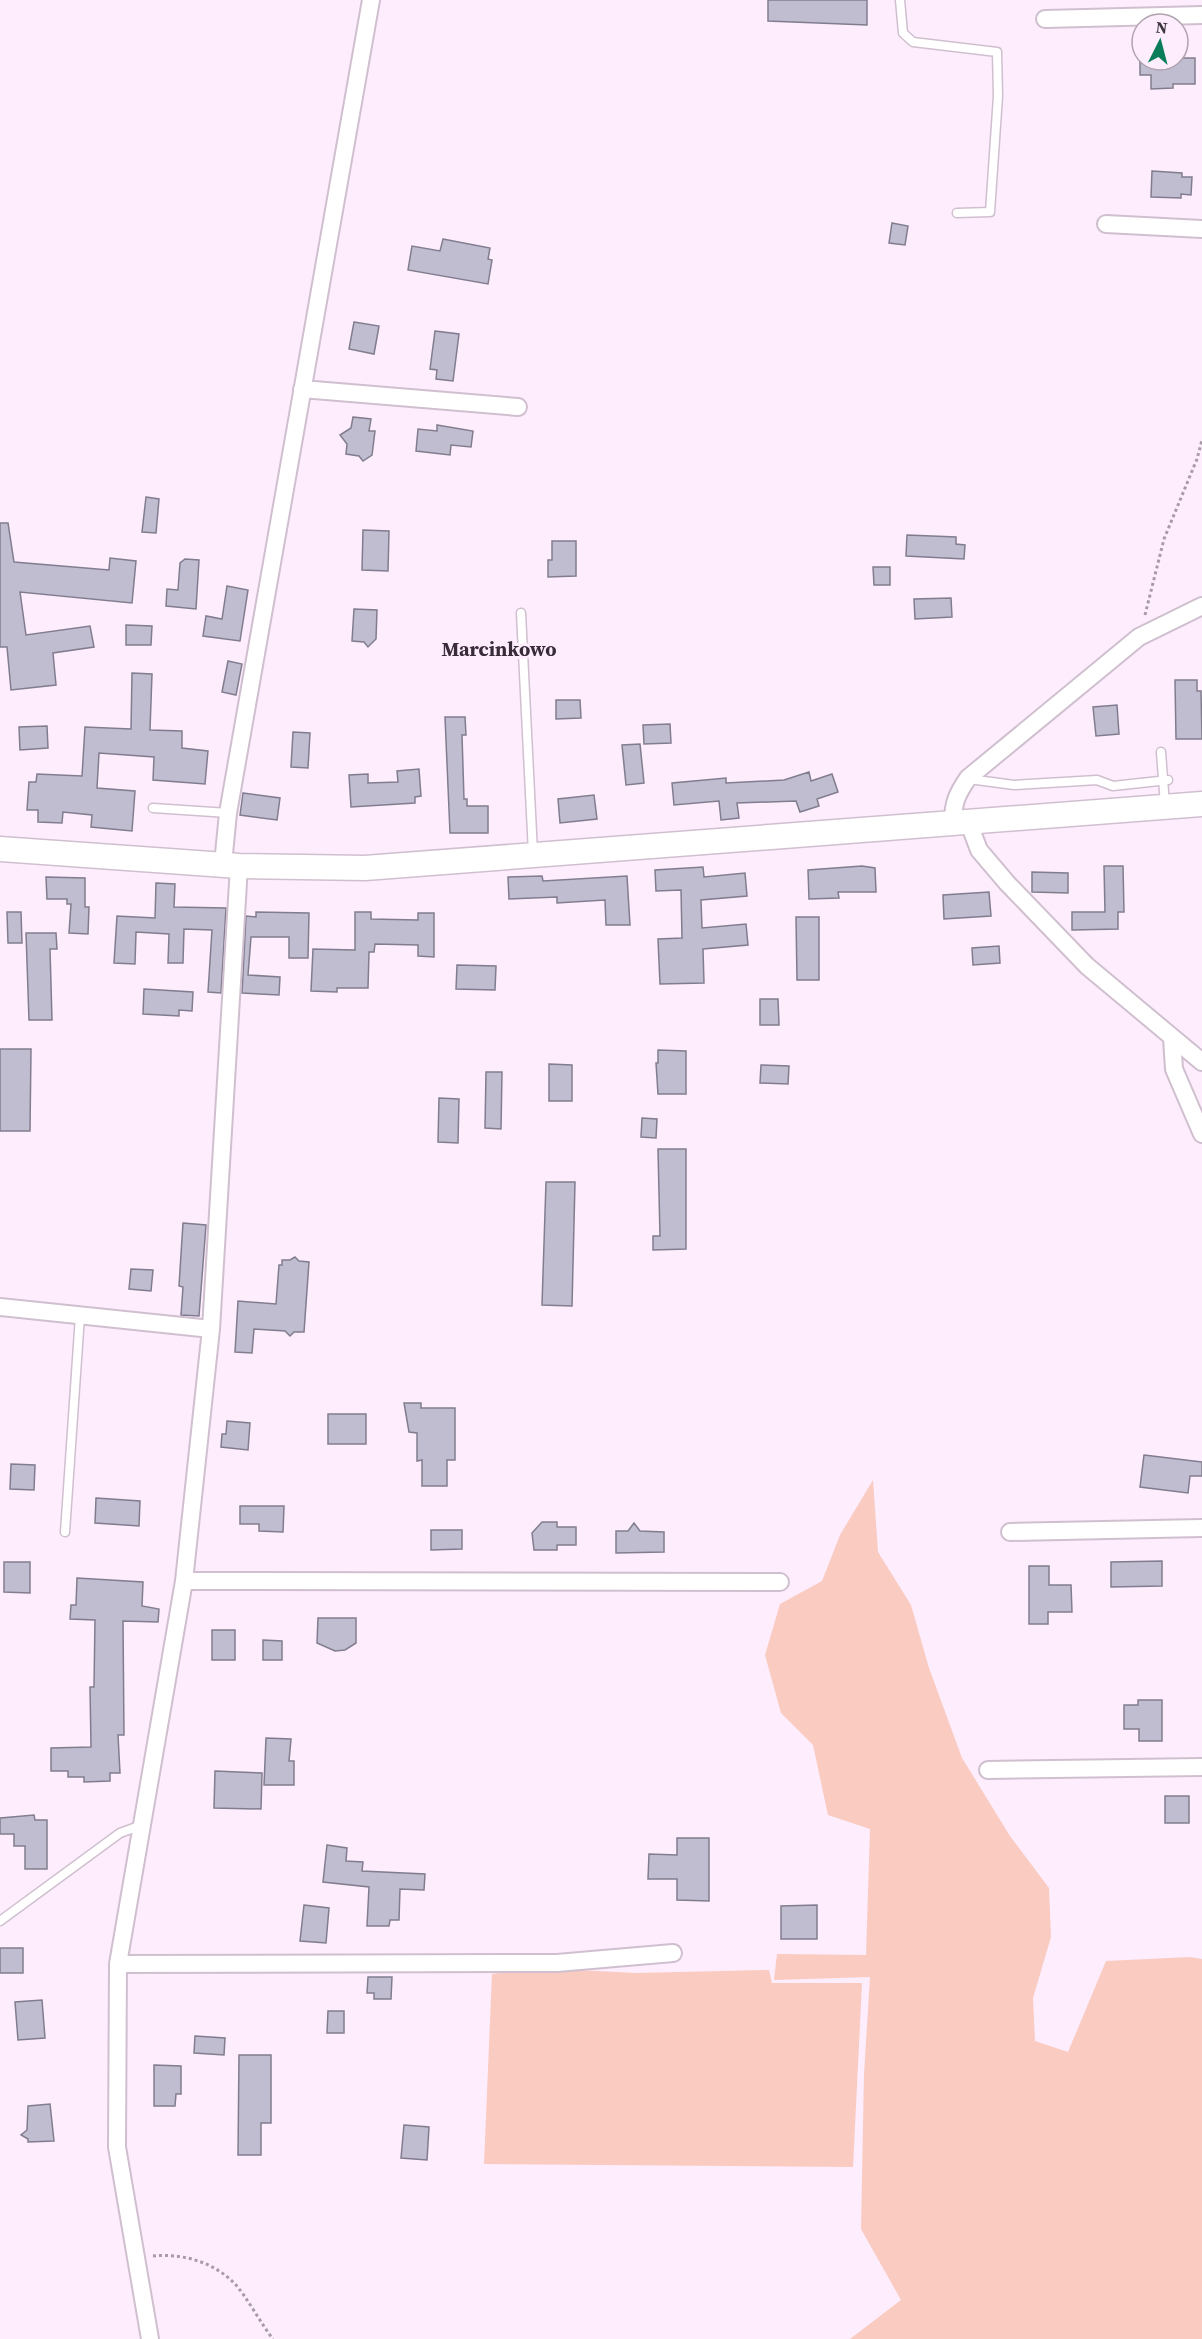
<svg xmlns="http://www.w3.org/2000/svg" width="1202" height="2339" font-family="'Source Serif 4',serif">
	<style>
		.green { fill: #facbc1 }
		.building { fill: #c1bdd0; stroke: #817d8f; stroke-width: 1.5 }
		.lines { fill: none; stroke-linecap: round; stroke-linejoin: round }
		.lane-casing { stroke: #d0c0cf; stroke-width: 11 }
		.street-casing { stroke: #d0c0cf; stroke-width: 20 }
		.secondary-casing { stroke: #d0c0cf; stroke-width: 27 }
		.path { stroke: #a79ba6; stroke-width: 3; stroke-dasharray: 3 3; stroke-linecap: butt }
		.lane { stroke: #fff; stroke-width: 8 }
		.street { stroke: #fff; stroke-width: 16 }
		.secondary { stroke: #fff; stroke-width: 24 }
		.labels { text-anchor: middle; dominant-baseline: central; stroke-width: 6; stroke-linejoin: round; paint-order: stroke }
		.quarter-label { font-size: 20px; font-weight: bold; fill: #382c38; stroke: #fdedfd }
	</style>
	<rect width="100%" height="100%" fill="#fdedfd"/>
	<path class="green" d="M873 1480 878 1552 911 1605 929 1668 962 1758 1010 1836 1049 1888 1051 1937 1033 1998 1035 2041 1068 2052 1106 1961 1190 1957 1202 1959V2339H850L901 2300 861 2229 864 2074 870 1977 774 1980 777 1954 866 1955 870 1829 828 1815 813 1745 781 1713 765 1655 780 1604 822 1581 840 1535Z
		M536 1968 636 1973 769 1970 772 1983H862L853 2167 484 2164 492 1974Z"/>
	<path class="building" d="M768 0H867V25L768 21Z
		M1178 58H1195V84H1173V88L1151 89V75H1140V60Z
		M1152 171 1182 173V177H1192L1191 195 1181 194V198L1151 197Z
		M892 223 908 226 905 245 889 243Z
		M443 239 490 248 488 259 492 260 488 284 408 270 412 246 440 251Z
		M354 322 379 326 374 354 349 349Z
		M435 331 459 334 453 381 436 379 437 370 430 369Z
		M353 417 371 419 369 431H375L372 455 363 461 359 456 346 454 347 444 340 435 351 428Z
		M437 425 473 431 471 447 451 445 450 455 416 451 418 429 437 431Z
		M146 497 159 499 156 533 142 532Z
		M0 523H8L14 562 109 570 110 558 136 561 132 603 20 592 26 635 90 626 94 647 53 653 56 685 11 690 7 647H0Z
		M363 530 389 531 388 571 362 570Z
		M907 535 956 537V544L965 545 964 559 906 556Z
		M552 541H576V576L548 577V560H552Z
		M185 559 199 560 196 609 166 606 167 589 178 590 180 563Z
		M873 567H890V585H874Z
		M227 586 248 590 240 641 203 636 206 616 222 619Z
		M951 598 952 617 915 619 914 599Z
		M354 609 377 610 376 639 368 647 364 642 352 641Z
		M126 625 152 626 151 645H126Z
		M228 661 242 664 236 695 222 692Z
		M132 673 152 674 150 730 182 731V748L208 751 205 784 153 780 154 757 99 753 97 788 135 791 132 831 91 827 92 815 63 812 62 823 38 822V810H27L29 782H36L37 774 82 776 85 727 131 729Z
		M1175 680H1197V691H1201L1202 739H1176Z
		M556 700H580L581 718 556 719Z
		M1117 705 1119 734 1096 736 1093 707Z
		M445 717H465L466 735H462L464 799H467V806H488V833H450Z
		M670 724 671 743 644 744 643 725Z
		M47 726 48 748 20 750 19 727Z
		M293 732 310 733 308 768 291 767Z
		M640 744 644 783 626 785 622 745Z
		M419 769 421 796 415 797V803L351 807 349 775 368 774V783L398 782 397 771Z
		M809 772 811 781 832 774 838 792 817 799 819 806 800 812 796 801 737 803 739 818 721 820 719 801 674 805 672 783 726 778V783L784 780Z
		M243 793 280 798 277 820 240 815Z
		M594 795 597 819 560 823 558 799Z
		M862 866 875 868 876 892H838L839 898 809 899 808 870Z
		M1104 866H1123L1124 912H1118V929L1072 930V912H1105Z
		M703 867 704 877 745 873 747 896 701 900 702 928 746 924 748 945 703 949 704 983 660 984 658 939 682 938 681 890 656 891 655 870Z
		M1032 872 1068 873V893L1032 892Z
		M542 876 543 881 627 876 630 925H606L605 900 557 903V897L509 899 508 877Z
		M46 877 85 878V907H89L88 934 69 933 71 904H67V899H47Z
		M156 883 175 884 174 907 226 908 221 993 208 992 212 930 184 929 183 963H168L169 934 136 932 135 964 114 963 117 916 155 918Z
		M989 892 991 916 944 919 943 895Z
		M7 912H21L22 943H8Z
		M256 912 309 913 308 958H289V937H251L248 975 280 977 279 995 242 993 246 916 256 917Z
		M355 912H371V919L418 920V913H434V957L418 956V945L375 944 374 952H369L368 988H337V992L311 991 313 949 355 950Z
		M796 917H819V980H797Z
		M26 933H56L57 949H50L52 1020H29Z
		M999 946 1000 963 973 965 972 948Z
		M457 965 496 966 495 990 456 989Z
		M144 989 193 992 192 1011 179 1010V1016L143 1014Z
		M760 999H778L779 1025H760Z
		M0 1049H31L30 1131H0Z
		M658 1050 686 1051V1094H658L656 1063H658Z
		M549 1064 572 1065V1101H549Z
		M761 1065 789 1066 788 1084 760 1083Z
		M486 1072H502L501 1129 485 1128Z
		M439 1098 459 1099 458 1143 438 1142Z
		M642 1118 657 1119 656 1138 641 1137Z
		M658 1149H686V1249L653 1250V1236H660Z
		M546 1182H575L572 1306 542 1305Z
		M183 1223 206 1225 199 1316 181 1315 183 1287 179 1286Z
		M295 1257 299 1261 309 1262 304 1332H294L290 1336 285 1331 254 1329 252 1353 235 1352 238 1301 276 1304 279 1265H282V1260H290Z
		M131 1269 153 1270 151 1291 129 1289Z
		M404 1403H421V1408H455V1460H447V1486H422V1460L417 1461V1433L409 1432Z
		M328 1414H366V1444H328Z
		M227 1421 250 1423 248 1450 221 1447 222 1434H226Z
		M1144 1455 1202 1462V1476H1190L1188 1493 1140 1487Z
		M11 1464 35 1465 34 1490 10 1489Z
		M96 1498 140 1501 139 1526 95 1523Z
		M240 1506H284L283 1532 259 1531V1524H240Z
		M542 1522H557V1527H576V1545H557V1550H534L532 1533Z
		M634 1523 640 1531 664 1532V1552L616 1553V1531H628Z
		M431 1530H462V1549L431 1550Z
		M1162 1561V1586L1111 1587V1562Z
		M4 1562H30V1593L4 1592Z
		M1029 1566H1049V1585H1071L1072 1612H1048V1624H1029Z
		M77 1578 143 1582 142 1606 159 1609 158 1622 123 1621 124 1735H118L120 1773H110V1781L84 1782V1777H68V1771H51V1748L91 1747 90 1687H94L95 1620 70 1619 71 1605H76Z
		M318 1618H356V1643L345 1650 335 1651 317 1643Z
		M212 1630H235V1660H212Z
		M263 1640 282 1641V1660H263Z
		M1138 1700H1162V1741H1139V1729H1124V1705H1138Z
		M266 1738 291 1739 289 1761H294V1785H264Z
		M215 1771 262 1773 261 1809 214 1808Z
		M1165 1796H1189V1823H1165Z
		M34 1815 35 1820H47V1869H25V1846H14V1834H0V1818Z
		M677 1838H709V1901L677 1900V1879H648L649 1854 677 1855Z
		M327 1845 347 1848 346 1861 363 1862 362 1871 425 1874 424 1890 400 1889 399 1920H390L389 1926H367L369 1887 323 1882Z
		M304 1905 329 1908 326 1943 300 1941Z
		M817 1905V1939H781V1906Z
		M0 1948H23V1973H0Z
		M368 1977H392L391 1999H374V1993H367Z
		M42 2000 45 2038 18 2040 15 2002Z
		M328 2011H344V2033H327Z
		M195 2036 225 2038 224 2055 194 2053Z
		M239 2055H271V2123H261V2155H238Z
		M154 2065 181 2066V2094H176L175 2106H154Z
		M50 2104 54 2141 28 2142V2139L21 2135 27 2130 28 2106Z
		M404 2125 429 2127 427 2160 401 2158Z"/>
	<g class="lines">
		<defs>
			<path id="lane" d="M900 0 903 33 913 42 997 52 998 96 990 212 957 213
				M521 613 533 853
				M1161 752 1165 805
				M969 779 1014 785 1097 780 1113 786 1168 780
				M153 808 228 813
				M65 1532 80 1316
				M0 1921 120 1833 142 1825"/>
			<path id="street" d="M1045 19 1202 15
				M1106 224 1202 229
				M302 389 518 407
				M968 821 979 850 1007 883 1087 966 1202 1062
				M953 822C953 803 957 794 968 778L1139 637 1202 606
				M223 864 228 813 371 0
				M1172 1038 1174 1069 1202 1134
				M0 1307 211 1329
				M1010 1532 1202 1528
				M184 1581 780 1582
				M988 1770 1202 1767
				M118 1964 557 1963 673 1953
				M150 2339 117 2147 118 1964 184 1581 211 1329 239 866"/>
			<path id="secondary" d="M0 849 239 866 365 868 1202 804"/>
		</defs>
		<use href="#lane" class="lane-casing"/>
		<use href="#street" class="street-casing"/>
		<use href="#secondary" class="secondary-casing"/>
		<path class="path" d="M1145 615 1164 539 1197 459 1202 440
			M153 2256C182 2253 214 2262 235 2284 247 2297 261 2324 273 2339"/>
		<use href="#lane" class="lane"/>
		<use href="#street" class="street"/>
		<use href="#secondary" class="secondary"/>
	</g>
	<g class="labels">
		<g class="quarter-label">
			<text x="499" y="649">Marcinkowo</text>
		</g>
	</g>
	<g transform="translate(1160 42) rotate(6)"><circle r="28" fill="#fdedfd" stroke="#b0a3af" stroke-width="1.5"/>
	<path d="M0-4.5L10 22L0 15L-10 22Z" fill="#097d59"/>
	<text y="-9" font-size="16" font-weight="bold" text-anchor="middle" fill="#3c353b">N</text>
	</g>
</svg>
